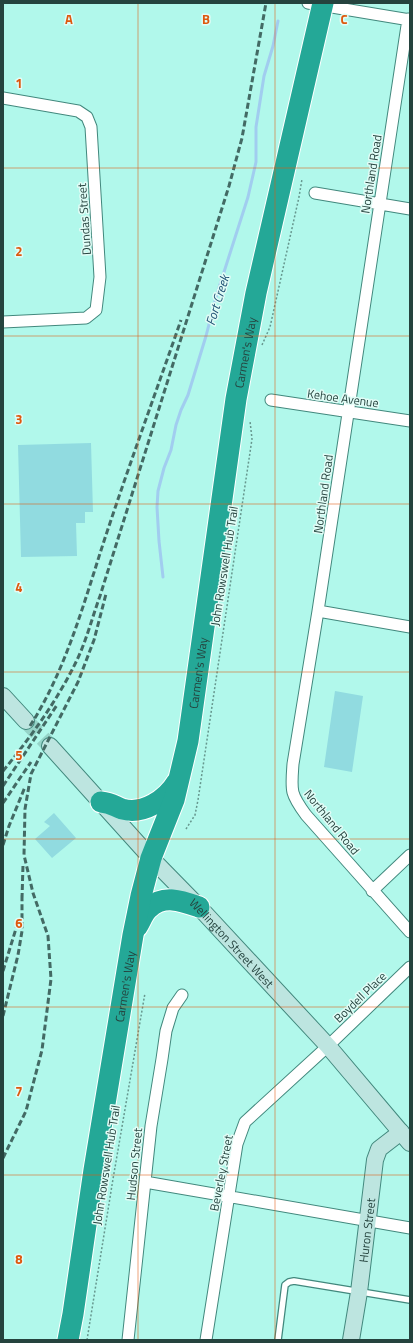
<svg xmlns="http://www.w3.org/2000/svg" width="413" height="1343" font-family="'Titillium Web',sans-serif">
	<style>
		.lines { fill: none; stroke-linecap: round; stroke-linejoin: round }
		.stream { stroke: #a1cdef; stroke-width: 3 }
		.building { fill: #91dbe0 }
		.secondary-tunnel { stroke: #95d4c8; stroke-width: 16; stroke-dasharray: 16 8; stroke-linecap: butt }
		.lane-casing { stroke: #42887d; stroke-width: 8 }
		.street-casing { stroke: #42887d; stroke-width: 13 }
		.secondary-casing { stroke: #42887d; stroke-width: 18 }
		.highway-casing { stroke: #fff; stroke-width: 23 }
		.path { stroke: #66978e; stroke-width: 1.5; stroke-dasharray: 2 2; stroke-linecap: butt }
		.lane { stroke: #fff; stroke-width: 5.5 }
		.street { stroke: #fff; stroke-width: 11 }
		.secondary { stroke: #bde5e0; stroke-width: 16 }
		.highway { stroke: #24a897; stroke-width: 21 }
		.rail { stroke: #436a64; stroke-width: 3; stroke-dasharray: 6 3; stroke-linecap: butt }
		.grid { fill: none; stroke: #de580e; stroke-width: 1; stroke-opacity: 0.55 }
		.labels { text-anchor: middle; dominant-baseline: central; stroke-width: 3; stroke-linejoin: round; paint-order: stroke }
		.street-label { font-size: 12px; fill: #25433e; stroke: #e1fcf6 }
		.water-label { font-size: 13px; font-style: italic; fill: #1e5073; stroke: #e1fcf6 }
		.grid-label { font-size: 13px; text-anchor: middle; font-weight: bold; fill: #de580e; stroke: #e1fcf6; stroke-width: 3; stroke-linejoin: round; paint-order: stroke }
	</style>
	<rect width="100%" height="100%" fill="#b1f8eb"/>
	<g class="lines">
		<path class="stream" d="M163 577 159 541 157 507 158 491 164 468 171 450 176 425 181 410 188 395 206 336 216 297 248 197 256 162V127L264 76 273 46 278 21"/>
	</g>
	<path class="building" d="M91 443 93 512H85V523H76L77 556 21 557 18 445Z
		M335 691 363 696 352 772 324 767Z
		M54 813 76 838 52 858 35 839 50 826 44 822Z"/>
	<g class="lines">
		<path class="secondary-tunnel" d="M26 721 50 746"/>
		<defs>
			<path id="lane" d="M278 1340 285 1285 289 1282 294 1281 410 1300"/>
			<path id="street" d="M308 3 410 20
				M408 19 318 611 293 764C291 791 290 793 306 815L410 932
				M3 98 78 111 87 117 91 127 100 277 96 310 86 318 3 322
				M315 193 410 209
				M271 400 410 421
				M318 611 410 627
				M372 891 410 855
				M145 1182 410 1228
				M128 1340 151 1126 162 1059 166 1031 173 1008 182 995
				M206 1340 237 1144 245 1122 328 1046 410 967"/>
			<g id="secondary">
				<path d="M3 696 26 721"/>
				<path id="s1" d="M50 746 151 858 199 907 328 1046 410 1143"/>
				<path id="s2" d="M351 1340 359 1292 375 1160 379 1149 401 1132"/>
			</g>
			<g id="highway">
				<path d="M101 802C111 803 114 806 122 809 143 815 166 800 177 782"/>
				<path d="M137 927C141 921 143 913 149 908 164 894 182 901 199 907"/>
				<path id="s3" d="M68 1340 73 1314 94 1170 133 935 141 896 151 858 174 800 188 741 236 399 256 293 323 3"/>
			</g>
		</defs>
		<use href="#lane" class="lane-casing"/>
		<use href="#street" class="street-casing"/>
		<use href="#secondary" class="secondary-casing"/>
		<use href="#highway" class="highway-casing"/>
		<path class="path" d="M262 345 270 327 299 197 302 179
			M186 829 195 815 198 800 252 439 250 421
			M87 1340 113 1179 145 993"/>
		<use href="#lane" class="lane"/>
		<use href="#street" class="street"/>
		<use href="#secondary" class="secondary"/>
		<use href="#highway" class="highway"/>
		<path class="rail" d="M30 726C69 665 86 594 109 526 132 457 157 389 181 320
			M3 771C30 738 57 701 76 662 86 642 92 618 100 596L229 186 242 138 266 3
			M3 786 57 705
			M3 803 31 762
			M3 845 9 826 25 787
			M22 899 23 865
			M3 971 18 922
			M3 1016 18 955 22 931V894
			M3 1158 26 1111 42 1050 51 979 48 936 33 893 24 855 25 809 31 774 78 682 94 640 106 594"/>
	</g>
	<path class="grid" d="M138 3V1340M275 3V1340M3 168H410M3 336H410M3 504H410M3 672H410M3 839H410M3 1007H410M3 1175H410"/>
	<g class="labels">
		<g class="street-label">
			<text transform="translate(371 174) rotate(-81)">Northland Road</text>
			<text transform="translate(84 219) rotate(-94)">Dundas Street</text>
			<text stroke="none"><textPath href="#s3" startOffset="1005">Carmen's Way</textPath></text>
			<text transform="translate(343 398) rotate(8)">Kehoe Avenue</text>
			<text transform="translate(323 494) rotate(-82)">Northland Road</text>
			<text transform="translate(224 566) rotate(-81)">John Rowswell Hub Trail</text>
			<text stroke="none"><textPath href="#s3" startOffset="681">Carmen's Way</textPath></text>
			<text transform="translate(332 822) rotate(51)">Northland Road</text>
			<text stroke="none"><textPath href="#s1" startOffset="268">Wellington Street West</textPath></text>
			<text stroke="none"><textPath href="#s3" startOffset="358">Carmen's Way</textPath></text>
			<text transform="translate(360 997) rotate(-44)">Boydell Place</text>
			<text transform="translate(134 1164) rotate(-84)">Hudson Street</text>
			<text transform="translate(106 1165) rotate(-81)">John Rowswell Hub Trail</text>
			<text transform="translate(221 1173) rotate(-79)">Beverley Street</text>
			<text stroke="none"><textPath href="#s2" startOffset="111">Huron Street</textPath></text>
		</g>
		<g class="water-label">
			<text transform="translate(217 300) rotate(-73)">Fort Creek</text>
		</g>
	</g>
	<g class="grid-label">
		<text x="69" y="24">A</text>
		<text x="206" y="24">B</text>
		<text x="344" y="24">C</text>
		<text x="19" y="88">1</text>
		<text x="19" y="256">2</text>
		<text x="19" y="424">3</text>
		<text x="19" y="592">4</text>
		<text x="19" y="760">5</text>
		<text x="19" y="928">6</text>
		<text x="19" y="1096">7</text>
		<text x="19" y="1264">8</text>
	</g>
	<rect width="413" height="1343" fill="none" stroke="#25433e" stroke-width="8"/>
</svg>
